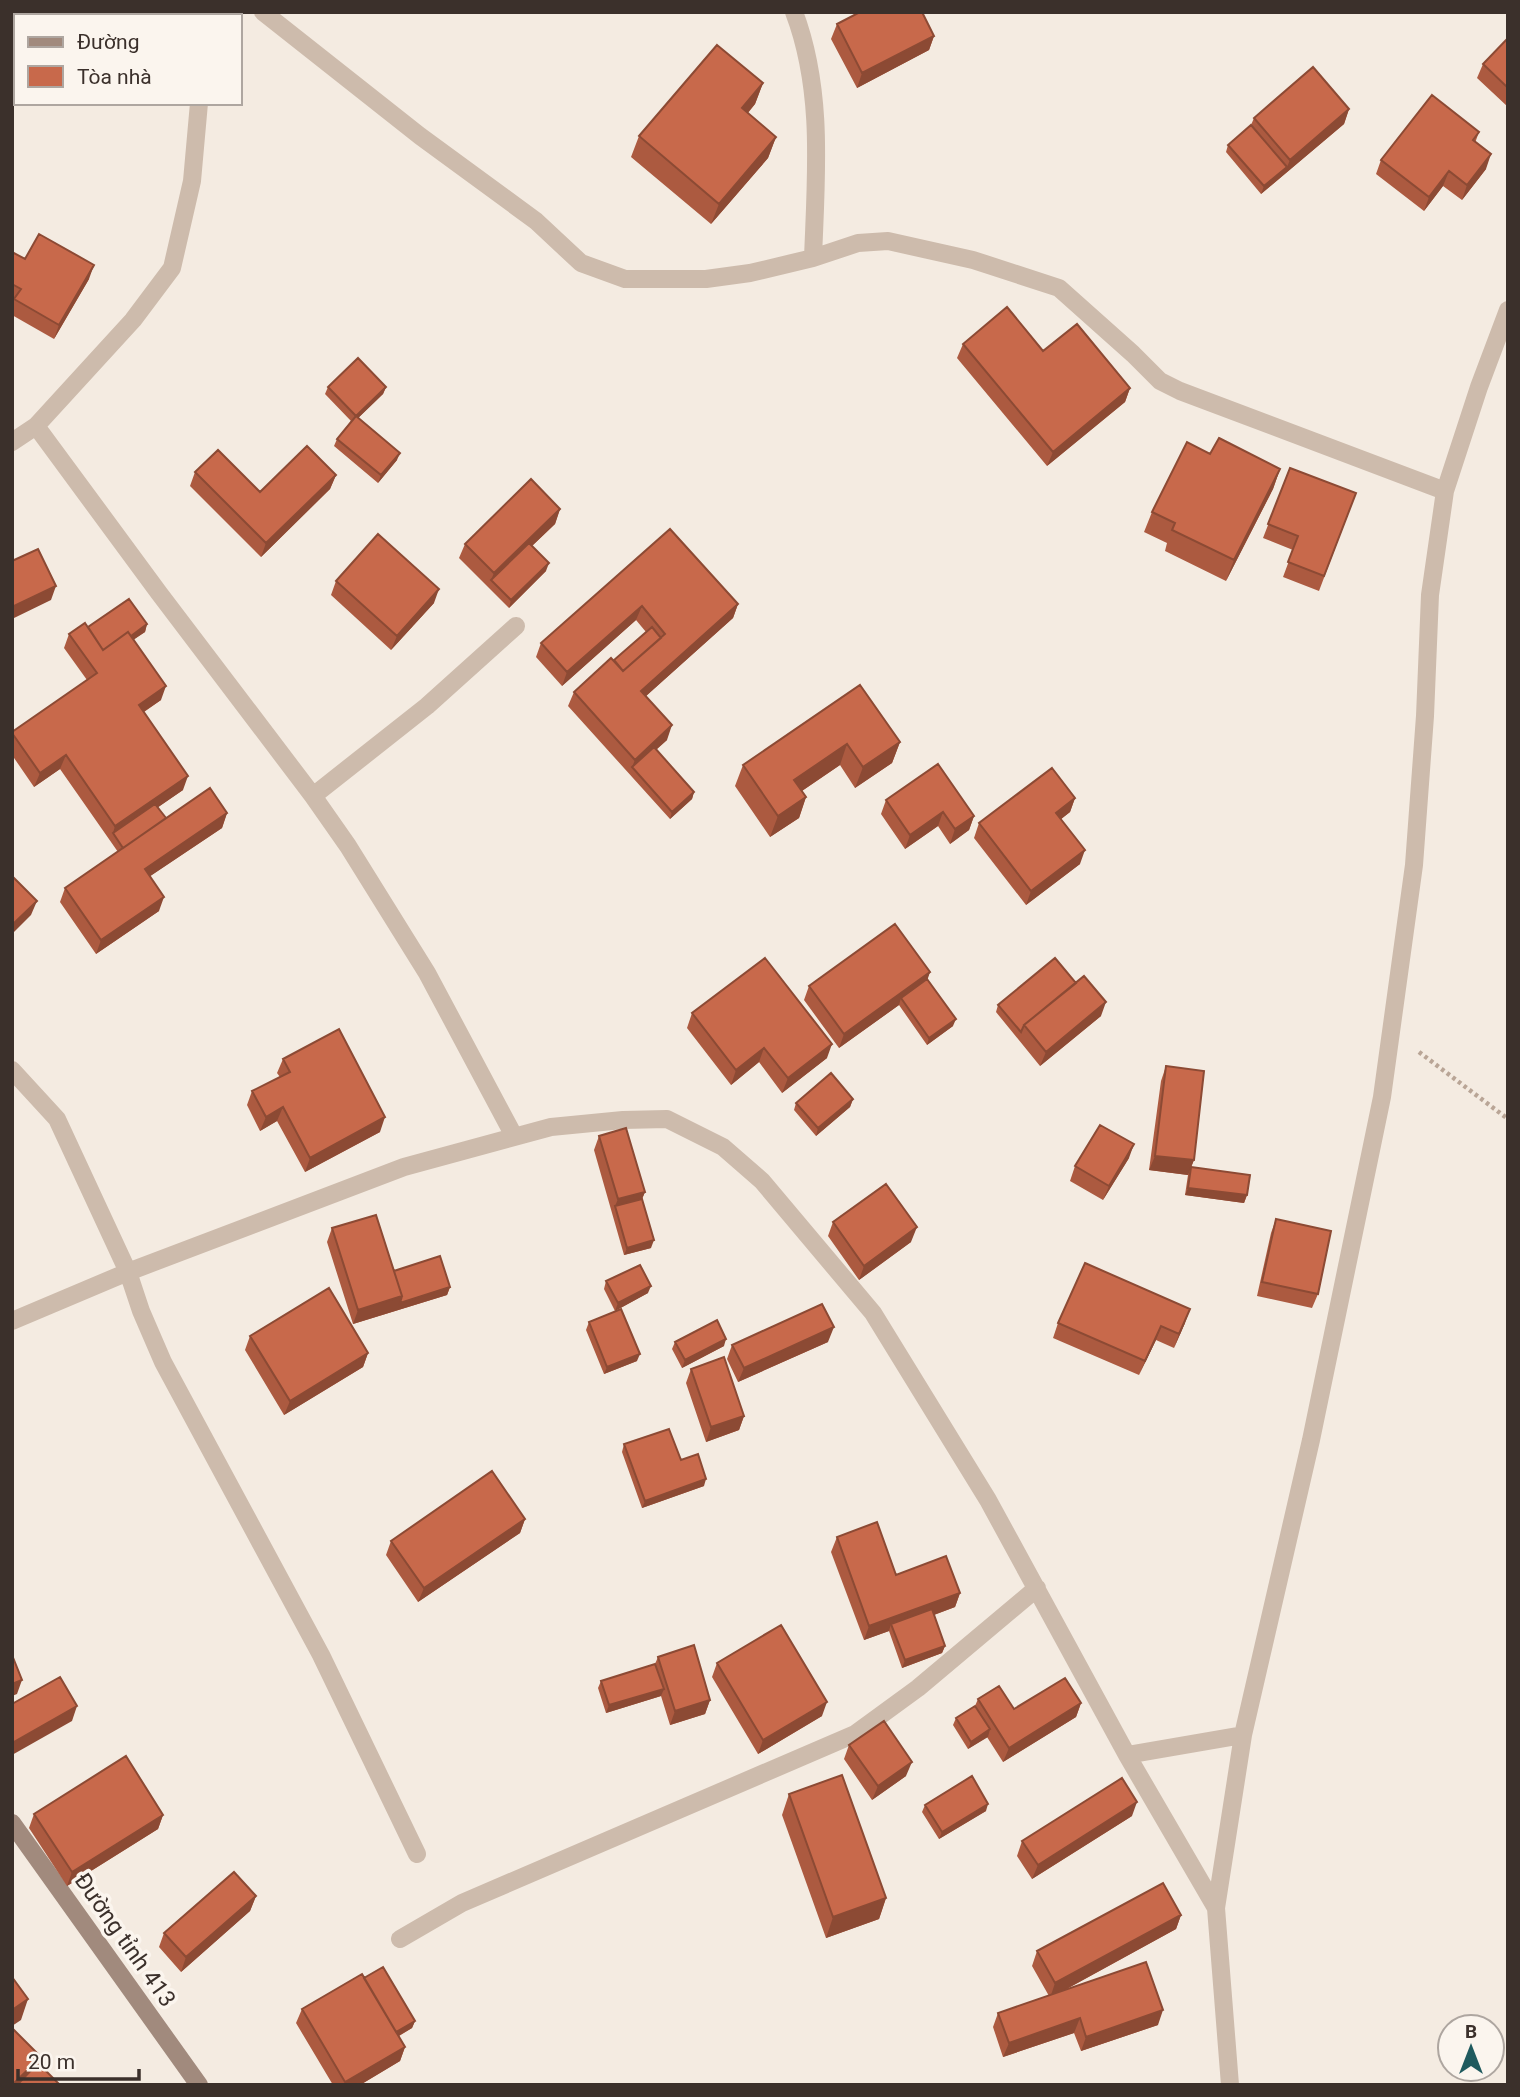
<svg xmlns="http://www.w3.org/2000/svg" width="1520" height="2097" font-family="Roboto,sans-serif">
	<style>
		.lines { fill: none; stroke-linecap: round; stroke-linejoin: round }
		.path { stroke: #b9a596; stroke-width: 4.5; stroke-dasharray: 3.5 3.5; stroke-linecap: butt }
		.street { stroke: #cdbbac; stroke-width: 18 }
		.secondary { stroke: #a18a7d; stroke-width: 18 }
		.wall { fill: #ac5a40 }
		.shaded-wall { fill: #8c4a34 }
		.building { fill: #c8694b; stroke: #8c4a34; stroke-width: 2 }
		.labels { text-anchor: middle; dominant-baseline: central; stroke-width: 7; stroke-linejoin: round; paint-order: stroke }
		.street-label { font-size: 23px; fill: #3b302b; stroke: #fbf5ee }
	</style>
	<rect width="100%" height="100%" fill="#f4ebe1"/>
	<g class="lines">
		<path class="path" d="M1419 1052 1508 1119"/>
		<path class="street" d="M263 12 420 136 536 221 581 263 625 279H706L750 273 813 258 858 243 888 241 973 260 1059 288 1133 354 1160 381 1180 391 1445 491
			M794 12C824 91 816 176 813 258
			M224 16 225 12
			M36 426 159 593 313 796 348 846 427 973 514 1136
			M12 442 36 426 133 320 172 268 192 181 199 103
			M313 796 427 706 516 626
			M12 1070 57 1119 128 1272 141 1311 163 1362 321 1655 417 1854
			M12 1321 128 1272 404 1167 551 1127 623 1120 667 1119 723 1147 762 1181 873 1313 988 1500 1127 1755 1216 1908
			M1127 1755 1243 1735
			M400 1939 462 1903 855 1734 918 1688 1037 1588
			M1230 2085 1216 1908 1243 1735 1311 1440 1382 1097 1414 865 1425 716 1430 595 1445 491 1479 387 1508 310"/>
		<path class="secondary" d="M12 1823 199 2085"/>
	</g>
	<path class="wall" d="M837 24 934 36 929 50 857 88 831 39Z
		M1508 38V107L1477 78 1483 64Z
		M763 83 755 104 748 113 776 137 768 158 711 224 631 157 639 136Z
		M1349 109 1344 124 1261 194 1226 152 1228 145 1251 125 1254 118Z
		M1479 132 1475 143 1486 169 1462 200 1443 186 1424 211 1376 174 1381 160Z
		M12 252 25 259 89 279 54 339 12 315V305L14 302 12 301Z
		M963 344 1043 351 1130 388 1125 402 1047 466 957 358Z
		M328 387H386L383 394 358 418 397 460 378 483 334 446 337 439 351 421 325 394Z
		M1210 454 1280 469 1273 489 1226 581 1165 551 1167 543 1144 532 1152 512Z
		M1290 468 1356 493 1319 591 1283 577 1293 550 1263 538Z
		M195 472 260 492 336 475 330 489 261 557 190 486Z
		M560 509 555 524 532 546 546 571 509 608 459 558 465 544Z
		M670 529 738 604 733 618 646 696 667 740 656 750 694 792 692 799 670 819 568 706 574 692 614 660 646 632 636 620 562 686 536 657 541 643Z
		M336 581 434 603 391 650 331 595Z
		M147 624 145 632 134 639 161 700 144 712 183 790 158 807 166 818 227 813 222 828 150 876 159 911 96 954 60 902 65 888 118 852 60 769 34 787 12 755V732L87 680 64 648 69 634 88 627Z
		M860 685 900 742 892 763 855 788 840 765 802 791 806 797 799 818 770 837 735 786 743 765Z
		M1075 798 1070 812 1061 819 1080 864 1026 905 974 838 979 823Z
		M886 800 974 816 969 830 950 844 938 826 905 849 881 814Z
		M930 972 927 979 953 1026 927 1045 899 1005 839 1048 804 1000 809 986Z
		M998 1005 1101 1016 1040 1066 996 1012Z
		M692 1013 827 1058 782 1093 759 1062 731 1085 687 1028Z
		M283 1059 380 1132 305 1172 277 1121 260 1131 247 1105 252 1091 280 1077 277 1073Z
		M1166 1066 1194 1160 1191 1167 1247 1195 1244 1203 1185 1195 1188 1175 1149 1170 1161 1081Z
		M853 1099 850 1107 816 1136 794 1110 796 1103Z
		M599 1136 645 1192 642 1199 651 1248 624 1255 594 1150Z
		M1129 1158 1103 1200 1070 1181 1075 1166Z
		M1276 1219 1318 1294 1312 1308 1257 1296 1271 1233Z
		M833 1222 911 1242 859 1280 828 1236Z
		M332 1228 394 1271 450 1287 447 1295 353 1324 327 1242Z
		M606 1281 648 1293 615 1311 604 1289Z
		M589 1322 637 1361 604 1374 586 1330Z
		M1058 1323H1185L1174 1348 1156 1340 1139 1375 1053 1338Z
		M250 1336 368 1353 363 1367 284 1415 245 1350Z
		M675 1342 724 1346 682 1368 672 1349Z
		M828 1342 738 1382 727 1359 732 1345Z
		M691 1369 744 1416 739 1430 706 1442 686 1383Z
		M624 1444 681 1460 704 1486 642 1508 622 1452Z
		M525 1519 520 1533 418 1602 386 1555 391 1541Z
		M837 1537 896 1575 960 1593 955 1607 934 1615 945 1646 942 1653 902 1668 889 1631 864 1640 831 1552Z
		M658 1657 710 1700 705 1714 670 1725 661 1696 606 1713 598 1688 601 1681 655 1664Z
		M717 1663 822 1716 758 1754 712 1677Z
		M978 1699 1014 1709 1081 1703 1076 1717 1003 1762 987 1737 968 1749 953 1725 956 1718 975 1706Z
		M849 1745 906 1776 872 1800 844 1759Z
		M789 1794 886 1898 879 1919 826 1938 782 1815Z
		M925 1805 986 1811 939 1839 922 1812Z
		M34 1814 163 1815 158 1829 67 1886 29 1828Z
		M1132 1816 1032 1879 1017 1856 1022 1841Z
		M256 1896 250 1911 181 1972 159 1947 164 1933Z
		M1181 1915 1176 1929 1063 1991 1158 2025 1081 2051 1074 2033 1003 2057 993 2027 998 2013 1049 1996 1032 1966 1037 1951Z
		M364 1978 415 2021 412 2028 399 2036 405 2047 400 2061 360 2085H333L296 2023 302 2009Z"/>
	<path class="shaded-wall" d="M934 36 929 50 857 88 862 73Z
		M763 83 755 104 734 129 742 108Z
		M1349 109 1344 124 1261 194 1264 186 1287 167 1290 160Z
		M776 137 768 158 711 224 719 204Z
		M1491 154 1486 169 1462 200 1467 185Z
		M1449 171 1443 186 1424 211 1429 197Z
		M94 265 89 279 54 339 59 325Z
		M386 387 383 394 353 423 356 416Z
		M1130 388 1125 402 1047 466 1053 452Z
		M400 453 397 460 378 483 381 475Z
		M1280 469 1273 489 1226 581 1234 560Z
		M336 475 330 489 261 557 266 543Z
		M560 509 555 524 493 583 491 580 494 573Z
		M549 563 546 571 509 608 511 600Z
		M56 586 51 600 12 619V607Z
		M439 589 434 603 391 650 397 636Z
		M738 604 733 618 636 705 641 691Z
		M642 606 636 620 562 686 567 672Z
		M147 624 145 632 98 664 101 657Z
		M166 686 161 700 133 719 139 705Z
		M672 725 667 740 634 769 632 767 635 760Z
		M900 742 892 763 855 788 863 767Z
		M847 744 840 765 787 801 794 780Z
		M66 755 60 769 34 787 40 773Z
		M188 776 183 790 115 837 113 833 115 826Z
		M694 792 692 799 670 819 672 812Z
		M806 797 799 818 770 837 778 816Z
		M1075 798 1070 812 1051 827 1056 813Z
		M943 812 938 826 905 849 910 835Z
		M227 813 222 828 140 883 145 869Z
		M974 816 969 830 950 844 955 829Z
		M1085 850 1080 864 1026 905 1031 891Z
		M164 897 159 911 96 954 101 940Z
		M37 901 31 915 12 934V925Z
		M930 972 925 987 901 998 899 1005 839 1048 844 1034Z
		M1106 1002 1101 1016 1040 1066 1046 1052Z
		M956 1019 953 1026 927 1045 929 1038Z
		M832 1044 827 1058 782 1093 788 1078Z
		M764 1048 759 1062 731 1085 736 1070Z
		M853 1099 850 1107 816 1136 818 1128Z
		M283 1107 277 1121 260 1131 266 1117Z
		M385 1117 380 1132 305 1172 310 1158Z
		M1134 1144 1129 1158 1103 1200 1109 1186Z
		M1155 1156 1194 1160 1188 1175 1149 1170Z
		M1188 1188 1247 1195 1244 1203 1185 1195Z
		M645 1192 639 1206H615L612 1213 618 1199Z
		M917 1227 911 1242 859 1280 864 1266Z
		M654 1240 651 1248 624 1255 627 1248Z
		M651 1286 648 1293 615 1311 618 1303Z
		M450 1287 447 1295 353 1324 358 1310 402 1296Z
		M1190 1309 1185 1323 1174 1348 1179 1334Z
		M1161 1326 1156 1340 1139 1375 1145 1361Z
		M834 1327 828 1342 738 1382 744 1368Z
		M726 1339 724 1346 682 1368 685 1360Z
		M368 1353 363 1367 284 1415 290 1401Z
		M640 1354 637 1361 604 1374 607 1367Z
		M744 1416 739 1430 706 1442 711 1427Z
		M706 1479 704 1486 642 1508 645 1501Z
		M525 1519 520 1533 418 1602 424 1588Z
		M960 1593 955 1607 893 1630 891 1624 889 1631 864 1640 869 1626Z
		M945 1646 942 1653 902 1668 905 1660Z
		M22 1680 17 1694 12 1696V1684Z
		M664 1689 661 1696 606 1713 609 1705Z
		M710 1700 705 1714 670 1725 675 1711Z
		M827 1702 822 1716 758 1754 763 1740Z
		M1081 1703 1076 1717 1003 1762 1009 1748Z
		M77 1706 72 1721 12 1755V1743Z
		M990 1729 988 1737 968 1749 971 1742Z
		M912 1762 906 1776 872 1800 878 1786Z
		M1137 1802 1132 1816 1032 1879 1038 1865Z
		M988 1804 986 1811 939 1839 942 1832Z
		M163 1815 158 1829 67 1886 72 1872Z
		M256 1896 250 1911 181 1972 186 1957Z
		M886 1898 879 1919 826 1938 833 1917Z
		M1181 1915 1176 1929 1050 1998 1055 1983Z
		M28 1999 21 2020 12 2026V2010Z
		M1163 2010 1158 2025 1081 2051 1086 2037Z
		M1080 2018 1074 2033 1003 2057 1009 2043Z
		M415 2021 412 2028 388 2042 391 2035Z
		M405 2047 400 2061 360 2085H344L345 2082Z
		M41 2057 33 2078 26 2085H12Z"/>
	<path class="building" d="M860 12H922L934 36 862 73 837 24Z
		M1508 38V88L1483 64Z
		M717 45 763 83 742 108 776 137 719 204 639 136Z
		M1313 67 1349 109 1290 160 1254 118Z
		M1432 95 1479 132 1473 140 1491 154 1467 185 1449 171 1429 197 1381 160Z
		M1251 125 1287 167 1264 186 1228 145Z
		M39 234 94 265 59 325 14 299 21 289 12 284V252L25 259Z
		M1007 307 1043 351 1077 324 1130 388 1053 452 963 344Z
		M358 358 386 387 356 416 328 387Z
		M356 416 400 453 381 475 337 439Z
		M1219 438 1280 469 1234 560 1172 530 1175 523 1152 512 1187 442 1210 454Z
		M307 446 336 475 266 543 195 472 218 450 260 492Z
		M1290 468 1356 493 1324 576 1288 562 1298 536 1268 524Z
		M531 479 560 509 494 573 465 544Z
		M670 529 738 604 641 691 672 725 635 760 574 692 611 658 623 671 665 634 642 606 567 672 541 643Z
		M378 534 439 589 397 636 336 581Z
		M529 543 549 563 511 600 491 580Z
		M38 549 56 586 12 607V561Z
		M129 599 147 624 131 636 128 632 103 650 88 627Z
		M85 623 103 650 128 632 166 686 139 705 188 776 115 826 66 755 40 773 12 733V732L97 673 69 634Z
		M652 627 661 638 623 671 614 660Z
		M860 685 900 742 863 767 847 744 794 780 806 797 778 816 743 765Z
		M654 747 694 792 672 812 632 767Z
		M938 764 974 816 955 829 943 812 910 835 886 800Z
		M1052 768 1075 798 1056 813 1085 850 1031 891 979 823Z
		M210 788 227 813 145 869 164 897 101 940 65 888Z
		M155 804 166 818 123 848 113 833Z
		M12 876 37 901 12 925Z
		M895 924 930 972 844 1034 809 986Z
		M765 958 832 1044 788 1078 764 1048 736 1070 692 1013Z
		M1055 958 1076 983 1024 1025 1021 1032 998 1005Z
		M1084 976 1106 1002 1046 1052 1024 1025Z
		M927 979 956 1019 929 1038 901 998Z
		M339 1029 385 1117 310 1158 283 1107 266 1117 252 1091 290 1072 283 1059Z
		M1166 1066 1204 1071 1194 1160 1155 1156Z
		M831 1073 853 1099 818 1128 796 1103Z
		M1100 1125 1134 1144 1109 1186 1075 1166Z
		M626 1128 645 1192 618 1199 599 1136Z
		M1191 1167 1250 1175 1247 1195 1188 1188Z
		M886 1184 917 1227 864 1266 833 1222Z
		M642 1199 654 1240 627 1248 615 1206Z
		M376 1215 402 1296 358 1310 332 1228Z
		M1276 1219 1331 1231 1318 1294 1262 1282Z
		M440 1256 450 1287 400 1303 402 1296 394 1271Z
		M1085 1263 1190 1309 1179 1334 1161 1326 1145 1361 1058 1323Z
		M640 1265 651 1286 618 1303 606 1281Z
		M329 1288 368 1353 290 1401 250 1336Z
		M822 1304 834 1327 744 1368 732 1345Z
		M621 1309 640 1354 607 1367 589 1322Z
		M717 1320 726 1339 685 1360 675 1342Z
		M724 1357 744 1416 711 1427 691 1369Z
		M669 1429 681 1460 698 1454 706 1479 645 1501 624 1444Z
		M492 1471 525 1519 424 1588 391 1541Z
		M877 1522 896 1575 946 1556 960 1593 869 1626 837 1537Z
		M932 1609 945 1646 905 1660 891 1624Z
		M781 1625 827 1702 763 1740 717 1663Z
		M694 1645 710 1700 675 1711 658 1657Z
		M12 1655 22 1680 12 1684Z
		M655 1664 664 1689 609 1705 601 1681Z
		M60 1677 77 1706 12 1743V1704Z
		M1065 1678 1081 1703 1009 1748 978 1699 999 1686 1014 1709Z
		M975 1706 990 1729 971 1742 956 1718Z
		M884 1721 912 1762 878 1786 849 1745Z
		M126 1756 163 1815 72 1872 34 1814Z
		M842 1775 886 1898 833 1917 789 1794Z
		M972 1776 988 1804 942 1832 925 1805Z
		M1122 1778 1137 1802 1038 1865 1022 1841Z
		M234 1872 256 1896 186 1957 164 1933Z
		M1163 1883 1181 1915 1055 1983 1037 1951Z
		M1146 1962 1163 2010 1086 2037 1080 2018 1009 2043 998 2013Z
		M383 1967 415 2021 396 2032 364 1978Z
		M362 1974 405 2047 345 2082 302 2009Z
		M12 1977 28 1999 12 2010Z
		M12 2028 41 2057 12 2085Z
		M38 2063 60 2085H17Z"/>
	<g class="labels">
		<g class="street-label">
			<text transform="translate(125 1940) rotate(55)">Đường tỉnh 413</text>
		</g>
	</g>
	<rect width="1520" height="2097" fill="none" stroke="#3b302b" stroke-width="28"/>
	<rect x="14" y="14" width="228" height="91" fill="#fbf5ee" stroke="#aea6a0" stroke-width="2"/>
	<rect x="28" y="37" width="35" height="10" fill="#a18a7d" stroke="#aea6a0" stroke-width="2"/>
	<text x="77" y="49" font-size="21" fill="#3b302b">Đường</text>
	<rect x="28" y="66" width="35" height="21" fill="#c8694b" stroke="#aea6a0" stroke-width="2"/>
	<text x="77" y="84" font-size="21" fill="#3b302b">Tòa nhà</text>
	<g transform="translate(1471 2048)"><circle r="33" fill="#fbf5ee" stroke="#aea6a0" stroke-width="2"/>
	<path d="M0-5L12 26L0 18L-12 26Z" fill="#1f5a5e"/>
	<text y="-10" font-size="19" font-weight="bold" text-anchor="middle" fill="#3b302b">B</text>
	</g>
	<path d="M18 2069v10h121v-10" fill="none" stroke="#3b302b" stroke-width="3.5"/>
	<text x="28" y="2069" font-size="21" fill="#3b302b" stroke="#fbf5ee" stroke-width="5" paint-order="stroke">20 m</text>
</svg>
